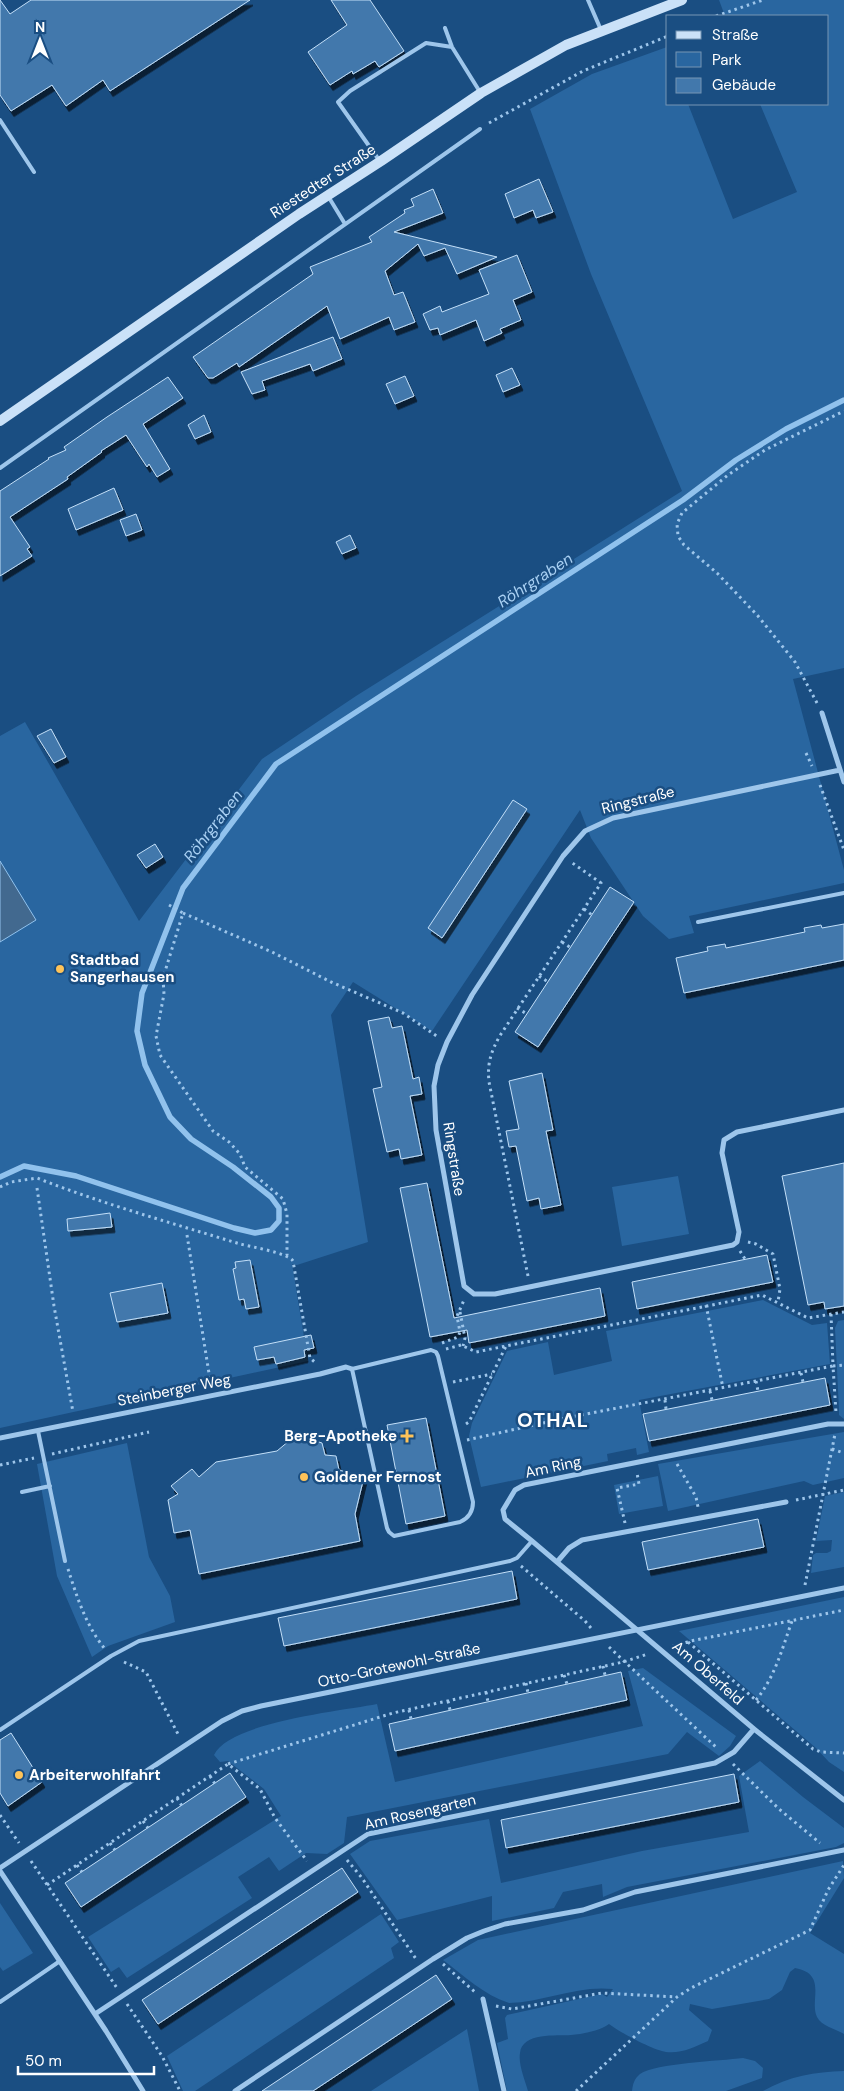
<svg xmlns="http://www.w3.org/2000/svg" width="844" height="2091" font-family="'DM Sans',sans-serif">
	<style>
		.green { fill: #2966a0 }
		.water { fill: #42698f; stroke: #91c2ed }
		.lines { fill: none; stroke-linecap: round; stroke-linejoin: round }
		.stream { stroke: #91c2ed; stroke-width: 5.5 }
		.building { fill: #4278ac; stroke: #c3dff8; filter: url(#shadow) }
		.path { stroke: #9ec6eb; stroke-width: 3; stroke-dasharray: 2.5 4; stroke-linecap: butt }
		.lane { stroke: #9ec6eb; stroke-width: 4 }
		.street { stroke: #9ec6eb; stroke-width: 5 }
		.secondary { stroke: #cae1f8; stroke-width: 10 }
		.poi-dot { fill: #fec359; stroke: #1a4e82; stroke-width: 2 }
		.labels { text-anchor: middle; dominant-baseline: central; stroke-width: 5; stroke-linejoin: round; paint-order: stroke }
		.street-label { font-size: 15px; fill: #fff; stroke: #1a4e82 }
		.poi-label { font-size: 15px; font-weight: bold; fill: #fff; stroke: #1a4e82; text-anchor: start }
		.water-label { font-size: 16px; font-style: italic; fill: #a9d0f3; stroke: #1a4e82 }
		.district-label { font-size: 20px; font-weight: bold; letter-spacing: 1px; fill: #fff; stroke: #1a4e82 }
	</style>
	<defs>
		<filter id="shadow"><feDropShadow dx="3" dy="5.5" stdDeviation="0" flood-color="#0009"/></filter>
	</defs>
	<rect width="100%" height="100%" fill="#1a4e82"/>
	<path class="green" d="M719 0H844V668L793 679 844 870V883L689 916 694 933 669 939 643 916 591 838 580 810 432 1031 353 982 331 1015 368 1242 297 1265 292 1264 308 1361 0 1428V736L25 722 139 921 262 759 356 696 682 491 591 274 530 109 592 74 667 47 668 104H688L733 219 797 192 760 104H828V16H725Z
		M678 1176 689 1234 622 1246 612 1187Z
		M763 1300 812 1325 827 1323 830 1364 639 1400 649 1452 637 1455 636 1448 607 1454 608 1461 481 1487 469 1436 472 1423 507 1351 548 1342 554 1375 612 1361 606 1331Z
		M844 1320V1419L839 1415V1410L835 1328 838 1321Z
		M844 1432V1478L813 1485 804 1481 668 1511 658 1464Z
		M127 1443 149 1557 170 1596 175 1622 108 1646 92 1657 57 1576 37 1464Z
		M658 1476 663 1506 619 1514 614 1485Z
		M844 1492V1567L811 1573 813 1555 816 1553H827L831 1551 832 1540 816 1541 825 1496Z
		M844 1597V1772L829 1762 816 1748 679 1631Z
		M643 1668 736 1736 730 1746 719 1756 687 1732 668 1754 347 1817 344 1843 327 1854 306 1853 279 1871 269 1857 238 1877 252 1898 127 1978 119 1967 111 1972 88 1937 281 1816 264 1789 228 1761 220 1762 214 1755C229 1722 342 1711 377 1704L395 1782 643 1726 628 1671Z
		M760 1761 803 1797 844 1828V1843L836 1847 627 1887 603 1897 602 1884 563 1892 554 1908 492 1921V1896L397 1920 350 1854 370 1841 489 1819 501 1883 642 1851 749 1832 739 1776Z
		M843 1861 844 1878 810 1933 844 1954V2034C836 2029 821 2026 817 2017 809 2001 828 1974 795 1968L790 1972 782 1990 769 1999 712 2009 690 2004 689 2010 712 2030 708 2041C694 2047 681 2054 666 2052 653 2050 619 2032 609 2024 599 2031 583 2034 571 2035 557 2036 522 2032 520 2053 518 2064 525 2080 528 2091H507L497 2043 508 2039 505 2018 507 2015 597 1995 602 1994 607 1997 613 1989C577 1985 544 2002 509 2003 484 1995 464 1976 443 1960L478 1940Z
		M0 1903 33 1953 3 1971 0 1967Z
		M381 1914 399 1942 391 1948 394 1958 195 2091H183L167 2056Z
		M467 2029 479 2091H371Z
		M743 2058 755 2061 763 2068 762 2078 726 2091H632C633 2084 634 2079 640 2074 656 2063 720 2061 743 2058Z
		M844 2071V2091H763C789 2076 815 2072 844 2071Z"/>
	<path class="water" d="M0 861 36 920 0 942Z"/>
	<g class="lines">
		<path class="stream" d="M0 1177 24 1166 76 1176 234 1228 255 1233 271 1230 279 1221V1208L271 1197 233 1167 191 1139 170 1117 145 1065 137 1031 142 993 183 888 276 764 683 500 736 460 786 429 844 400"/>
	</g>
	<path class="building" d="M0 0 10 14 31 0H250L110 91 103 80 66 106 52 85 11 111 0 95Z
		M331 0H370L404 51 379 67 375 61 353 74 352 71 330 85 308 52 347 25Z
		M539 179 553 212 536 218 533 210 514 218 505 194Z
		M433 189 443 213 394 232 497 257 457 274 445 248 424 256 418 244 385 271 394 295 403 292 415 322 394 330 389 317 340 339 327 306 239 367 237 363 213 378H208L193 357 313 274 310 267 372 242 369 237 405 213 404 210 414 206 411 199Z
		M517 255 532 292 513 300 521 320 500 329 502 333 484 341 476 320 440 335 438 328 430 330 423 314 440 306 442 312 489 294 479 270Z
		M333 337 342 359 313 371 310 364 262 381 265 390 252 394 241 372Z
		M512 368 520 385 503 392 496 375Z
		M405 376 414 396 395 404 386 384Z
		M168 377 183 398 143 424 170 469 157 477 149 464 147 467 126 435 101 451 102 452 67 477 68 479 10 517 30 547 27 549 32 556 0 576V491L49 459 48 458 66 450 64 447 107 417Z
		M204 415 211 432 195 439 188 425Z
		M114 488 123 510 76 530 68 509Z
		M136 514 142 530 126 536 120 520Z
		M350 535 356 548 342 554 336 542Z
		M51 729 66 757 54 763 37 736Z
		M513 800 527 809 442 938 428 928Z
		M155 844 163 857 146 868 137 855Z
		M610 887 634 902 538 1047 515 1032Z
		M844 924V960L684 993 676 958 708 951 707 947 725 944 726 948 805 932 804 928 821 925 822 928Z
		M389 1017 392 1028 402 1026 413 1079 419 1077 422 1094 410 1096 422 1155 401 1159 399 1149 387 1152 373 1089 382 1087 368 1021Z
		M542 1073 553 1130 546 1131 561 1205 541 1209 539 1198 527 1201 516 1146 509 1147 506 1131 519 1129 509 1081Z
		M844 1163V1306L825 1309 824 1302 808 1305 782 1176Z
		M427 1183 454 1318 600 1288 605 1316 469 1343 467 1330 430 1337 400 1188Z
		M110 1213 112 1227 68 1231 67 1219Z
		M767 1255 773 1282 637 1309 632 1282Z
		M250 1260 259 1307 246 1309 244 1299 239 1300 233 1269 236 1268 235 1262Z
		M162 1283 168 1313 117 1322 110 1293Z
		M311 1335 314 1348 304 1350 305 1357 276 1364 274 1357 257 1360 254 1347Z
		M825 1378 830 1405 649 1441 643 1414Z
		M426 1418 445 1516 406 1524 387 1425Z
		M296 1435 322 1443 325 1455 336 1456 339 1470 364 1477 355 1514 360 1541 199 1574 190 1530 174 1533 168 1500 178 1494 171 1486 192 1469 199 1477 216 1462 277 1451Z
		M758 1519 764 1547 648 1570 642 1542Z
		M512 1571 517 1599 284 1646 278 1618Z
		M621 1672 627 1700 395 1751 389 1724Z
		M11 1733 42 1782 8 1806 0 1793V1740Z
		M230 1773 246 1797 81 1907 65 1883Z
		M734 1774 739 1802 506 1848 501 1820Z
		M342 1868 358 1892 158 2024 142 2000Z
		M436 1975 452 1999 313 2091H262Z"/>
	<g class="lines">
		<path class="path" d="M716 16 763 0
			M489 123 583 71 668 36
			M817 703 795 662 758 616 717 573 684 545 678 536 677 524 682 513 728 475 765 450 844 411
			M806 753 812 766
			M820 785 844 850
			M169 905 183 913 163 978 164 994 156 1036 160 1055 213 1131 229 1142 240 1154 245 1167 283 1199 287 1214V1255
			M584 909 592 915
			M183 913 272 952 331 982 403 1013 438 1037
			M562 942 571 948
			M539 976 548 982
			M517 1008 527 1014
			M0 1187 11 1182 37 1178C103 1204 172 1223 240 1244 252 1247 288 1253 293 1261L310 1358 317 1364
			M37 1188 54 1306 73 1412
			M187 1235 211 1386
			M748 1242 756 1244 773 1254 780 1289 778 1302
			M740 1251 745 1259
			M528 1276 489 1082C487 1063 491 1051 501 1034L601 883 571 862
			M706 1305 723 1388
			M460 1312 465 1338 463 1346
			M831 1314 833 1366 844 1365
			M442 1343 458 1337 460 1332 457 1316 464 1300
			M446 1349 461 1345 476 1352 762 1295 808 1318 844 1312
			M801 1373 803 1382
			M756 1381 758 1391
			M453 1382 492 1374
			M710 1391 712 1400
			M665 1400 666 1409
			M466 1424 469 1422 506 1346
			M467 1440 561 1419 833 1366 836 1413
			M832 1449 844 1453
			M52 1454 149 1432
			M677 1464 696 1497 698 1507
			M0 1465 34 1458
			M796 1500 844 1490
			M625 1523 617 1488 639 1484 637 1473
			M521 1566 585 1621 591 1628
			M68 1569C77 1597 86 1626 105 1649
			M805 1585 835 1434
			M688 1642 813 1749 821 1752 844 1753
			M673 1646 691 1641 844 1610
			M609 1647 718 1749
			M124 1662 146 1672 179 1736
			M603 1666 605 1675
			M564 1675 567 1684
			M526 1683 528 1693
			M486 1692 488 1702
			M756 1700C775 1677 782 1649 792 1621
			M448 1701 450 1710
			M409 1710 411 1719
			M228 1764 393 1713 623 1662 648 1654
			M733 1764 779 1809 820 1843
			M210 1776 215 1784
			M177 1798 182 1806
			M0 1815 19 1843
			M143 1821 148 1828
			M110 1843 115 1850
			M347 1860 362 1878 416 1959
			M31 1861 117 1988
			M77 1865 82 1872
			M47 1885 228 1764 260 1789 275 1818 307 1861
			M443 1964 476 1993
			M127 2004 162 2056 180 2091
			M496 2006 512 2009 602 1993 677 1997
			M576 2091 677 1997 691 1988 810 1930 828 1890 844 1865"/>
		<path class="lane" d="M588 0 601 30
			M445 28 452 47 480 92
			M0 120 34 172
			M379 160 338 102 350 91 426 43 452 47
			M328 196 345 224
			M0 468 480 129
			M698 922 844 893
			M431 1350 436 1352 438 1356 473 1502C473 1512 469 1518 460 1522L394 1536 389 1532 387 1528 352 1369Z
			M38 1431 65 1561
			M22 1492 50 1486
			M0 1730 111 1656 139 1641 510 1561 517 1558 532 1541
			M0 2002 60 1961"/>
		<path class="street" d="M822 713 844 782
			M840 770 613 818 585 831 563 856 472 995 447 1042 438 1065 434 1086 436 1130 464 1286 474 1294H495L733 1245 737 1242 739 1232 722 1153 724 1140 737 1132 844 1110
			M844 1424H828L524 1485 515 1490 503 1510 505 1519 532 1541 754 1729 844 1800
			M0 1438 320 1374 346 1367 352 1369
			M557 1562 569 1548 582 1540 786 1502
			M0 1868 222 1721 242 1711 261 1706 844 1588
			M0 1871 106 2031 143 2091
			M483 1999 504 2091
			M95 2014 368 1834 715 1763 734 1752 754 1729
			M235 2091 433 1959 467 1938 484 1931 505 1924 583 1910 635 1892 844 1850"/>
		<path class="secondary" d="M0 421 299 214 381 161 481 93 566 45 682 0"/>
	</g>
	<g class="poi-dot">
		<circle cx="60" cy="969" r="5"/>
		<path d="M404.5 1428.5h5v5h5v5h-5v5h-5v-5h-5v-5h5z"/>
		<circle cx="304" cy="1477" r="5"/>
		<circle cx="19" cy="1775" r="5"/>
	</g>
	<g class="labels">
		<g class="street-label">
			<text transform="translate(323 181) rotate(-33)">Riestedter Straße</text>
			<text transform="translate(638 800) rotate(-14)">Ringstraße</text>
			<text transform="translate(454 1159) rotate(81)">Ringstraße</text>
			<text transform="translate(174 1390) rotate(-11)">Steinberger Weg</text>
			<text transform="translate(553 1467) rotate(-12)">Am Ring</text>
			<text transform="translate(399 1665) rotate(-12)">Otto-Grotewohl-Straße</text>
			<text transform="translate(708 1673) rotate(41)">Am Oberfeld</text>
			<text transform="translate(420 1812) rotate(-13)">Am Rosengarten</text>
		</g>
		<g class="poi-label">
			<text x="70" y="960">Stadtbad<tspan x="70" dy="17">Sangerhausen</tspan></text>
			<text x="397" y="1436" text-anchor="end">Berg-Apotheke</text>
			<text x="314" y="1477">Goldener Fernost</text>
			<text x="29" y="1775">Arbeiterwohlfahrt</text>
		</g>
		<g class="water-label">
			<text transform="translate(535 580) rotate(-33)">Röhrgraben</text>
			<text transform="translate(213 826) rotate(-53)">Röhrgraben</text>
		</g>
		<g class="district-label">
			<text x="553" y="1420">OTHAL</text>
		</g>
	</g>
	<rect x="666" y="15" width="162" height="90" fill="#1a4e82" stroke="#7695b4"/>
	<rect x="676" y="31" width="25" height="8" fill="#cae1f8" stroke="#7695b4"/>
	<text x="712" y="40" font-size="15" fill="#ffffff">Straße</text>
	<rect x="676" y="52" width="25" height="15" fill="#2966a0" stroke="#7695b4"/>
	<text x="712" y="65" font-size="15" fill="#ffffff">Park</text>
	<rect x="676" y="78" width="25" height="15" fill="#4278ac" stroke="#7695b4"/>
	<text x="712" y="90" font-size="15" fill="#ffffff">Gebäude</text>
	<g transform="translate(40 40)" stroke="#1a4e82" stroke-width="4" paint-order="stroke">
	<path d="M0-4L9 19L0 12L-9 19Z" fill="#ffffff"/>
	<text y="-8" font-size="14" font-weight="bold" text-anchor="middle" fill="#ffffff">N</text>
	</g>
	<path d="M18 2066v8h136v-8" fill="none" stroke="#ffffff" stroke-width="2.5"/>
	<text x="25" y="2066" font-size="15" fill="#ffffff" stroke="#1a4e82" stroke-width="4" paint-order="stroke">50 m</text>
</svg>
